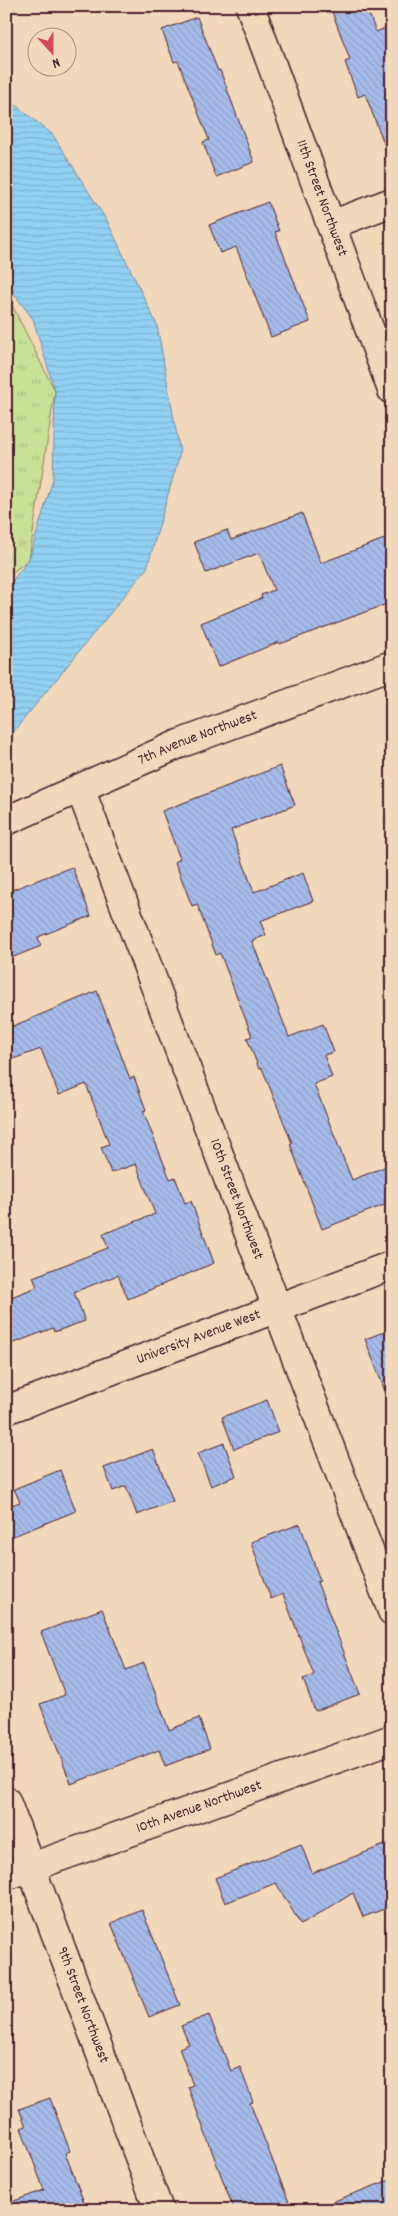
<svg xmlns="http://www.w3.org/2000/svg" width="398" height="2216" font-family="Dekko,sans-serif">
	<style>
		.grass { fill: url(#grass-tufts); stroke: #8a8061 }
		.water { fill: url(#water-rules); stroke: #758aa3 }
		.building { fill: url(#building-back-hatch); stroke: #4a1f2b }
		.lines { fill: none; stroke-linecap: round; stroke-linejoin: round }
		.minor-casing { stroke: #4a1f2b; stroke-width: 31 }
		.minor { stroke: #f2d8ba; stroke-width: 28 }
		.labels { text-anchor: middle; dominant-baseline: central; stroke-width: 5; stroke-linejoin: round; paint-order: stroke }
		.street-label { font-size: 15px; fill: #4a1f2b; stroke: #f2d8ba }
	</style>
	<defs>
		<pattern id="grass-tufts" width="24" height="20" patternUnits="userSpaceOnUse" patternTransform="scale(1.25)"><rect width="24" height="20" fill="#c9e197"/><path d="M3 7l-1-3M5 7V3M7 7l1-3M15 17l-1-3M17 17v-4M19 17l1-3" fill="none" stroke="#aec182"/></pattern>
		<pattern id="water-rules" width="6" height="5" patternUnits="userSpaceOnUse" patternTransform="scale(1.25)"><rect width="6" height="5" fill="#92d1f3"/><path d="M0 2.5h6" fill="none" stroke="#7fb3d0"/></pattern>
		<pattern id="building-back-hatch" width="6" height="6" patternUnits="userSpaceOnUse" patternTransform="scale(1.25)"><rect width="6" height="6" fill="#a5bbe9"/><path d="M-1 5l2 2M0 0l6 6M5-1l2 2" fill="none" stroke="#90a0c8"/></pattern>
	</defs>
	<rect width="100%" height="100%" fill="#f2d8ba"/>
	<filter id="ink" filterUnits="userSpaceOnUse"><feTurbulence type="fractalNoise" baseFrequency=".02" numOctaves="2"/><feDisplacementMap in="SourceGraphic" scale="10" xChannelSelector="R" yChannelSelector="G"/><feConvolveMatrix kernelMatrix="1 2 1 2 8 2 1 2 1" color-interpolation-filters="sRGB"/></filter>
	<g filter="url(#ink)">
		<path class="grass" d="M6 293 55 391 29 559 6 578Z"/>
		<path class="water" d="M6 97 53 135 107 221 157 325 180 453 147 568 6 741V589L29 559 53 479 55 391 33 319 6 283Z"/>
		<path class="building" d="M330 6H366L376 32 392 25V159H390L365 94 358 97 345 62 350 60Z
			M197 17 218 71 220 70 254 162 216 177 203 142 209 140 178 61 174 62 162 30Z
			M268 202 279 231 275 232 310 322 271 337 236 247 220 253 209 225Z
			M302 513 321 563 392 536V602L280 644 279 642 218 667 201 623 262 598 261 595 274 590 259 553 206 573 194 542 227 530 231 540Z
			M280 766 295 805 231 830 254 892 303 873 313 901 260 921 266 935 252 941 289 1037 323 1024 334 1052 324 1055 332 1077 314 1084 352 1180 392 1164V1202L322 1229 290 1144 292 1143 262 1068 259 1069 247 1038 252 1036 220 953 216 955 197 904 192 906 175 862 180 859 162 811Z
			M72 867 91 916 38 937 41 946 11 958 6 945V892Z
			M97 991 130 1079 134 1077 146 1110 143 1111 170 1179 175 1177 185 1203 191 1201 214 1263 128 1299 118 1275 74 1292 85 1321 54 1332 53 1328 6 1346V1299L37 1287 33 1277 108 1248 103 1234 155 1214 136 1164 111 1173 101 1147 109 1144 86 1084 59 1095 41 1049 13 1059 6 1042V1029Z
			M392 1329V1404H390L365 1339Z
			M267 1400 279 1432 234 1449 222 1417Z
			M224 1443 236 1476 211 1486 198 1453Z
			M153 1449 173 1501 137 1515 126 1486 113 1491 104 1468Z
			M60 1470 76 1511 6 1539V1507L20 1502 14 1489Z
			M300 1524 320 1581 317 1582 360 1694 315 1711 303 1679 314 1675 283 1594 271 1599 251 1542Z
			M102 1609 126 1670 144 1663 169 1730 199 1718 210 1749 165 1766 159 1750 71 1784 40 1704 65 1695 41 1632Z
			M392 1842V1906L363 1917 353 1893 301 1925 276 1883 225 1903 215 1878 301 1844 312 1873Z
			M142 1910 180 2005 149 2017 111 1923Z
			M209 2015 231 2071 240 2067 253 2102 250 2103 292 2210H234L188 2087 193 2085 179 2048 189 2044 181 2026Z
			M50 2098 70 2151 65 2153 87 2210H6V2204L44 2190 21 2128 26 2126 19 2109Z
			M392 2179V2210H317L316 2208Z"/>
		<g class="lines">
			<defs>
				<g id="minor">
					<path id="s1" d="M250 6 392 390"/>
					<path d="M331 225 392 202"/>
					<path id="s2" d="M80 788 392 1611"/>
					<path id="s3" d="M6 821 179 744 392 665"/>
					<path id="s4" d="M6 1410 392 1265"/>
					<path id="s5" d="M6 1801 159 2210"/>
					<path id="s6" d="M6 1876 392 1739"/>
				</g>
			</defs>
			<use href="#minor" class="minor-casing"/>
			<use href="#minor" class="minor"/>
		</g>
	</g>
	<g class="labels">
		<g class="street-label">
			<text stroke="none"><textPath href="#s1" startOffset="205">11th Street Northwest</textPath></text>
			<text stroke="none"><textPath href="#s3" startOffset="209">7th Avenue Northwest</textPath></text>
			<text stroke="none"><textPath href="#s2" startOffset="440">10th Street Northwest</textPath></text>
			<text stroke="none"><textPath href="#s4" startOffset="206">University Avenue West</textPath></text>
			<text stroke="none"><textPath href="#s6" startOffset="205">10th Avenue Northwest</textPath></text>
			<text stroke="none"><textPath href="#s5" startOffset="218">9th Street Northwest</textPath></text>
		</g>
	</g>
	<rect width="398" height="2216" fill="none" stroke="#f2d8ba" stroke-width="25"/>
	<rect x="12" y="12" width="373" height="2191" fill="none" stroke="#4a1f2b" stroke-width="2" filter="url(#ink)"/>
	<g transform="translate(52 52) rotate(159)"><circle r="24" fill="#f2d8ba" stroke="#af8e81"/>
	<path d="M0-4L9 19L0 12L-9 19Z" fill="#d1495b"/>
	<text y="-8" font-size="14" font-weight="bold" text-anchor="middle" fill="#4a1f2b">N</text>
	</g>
</svg>
